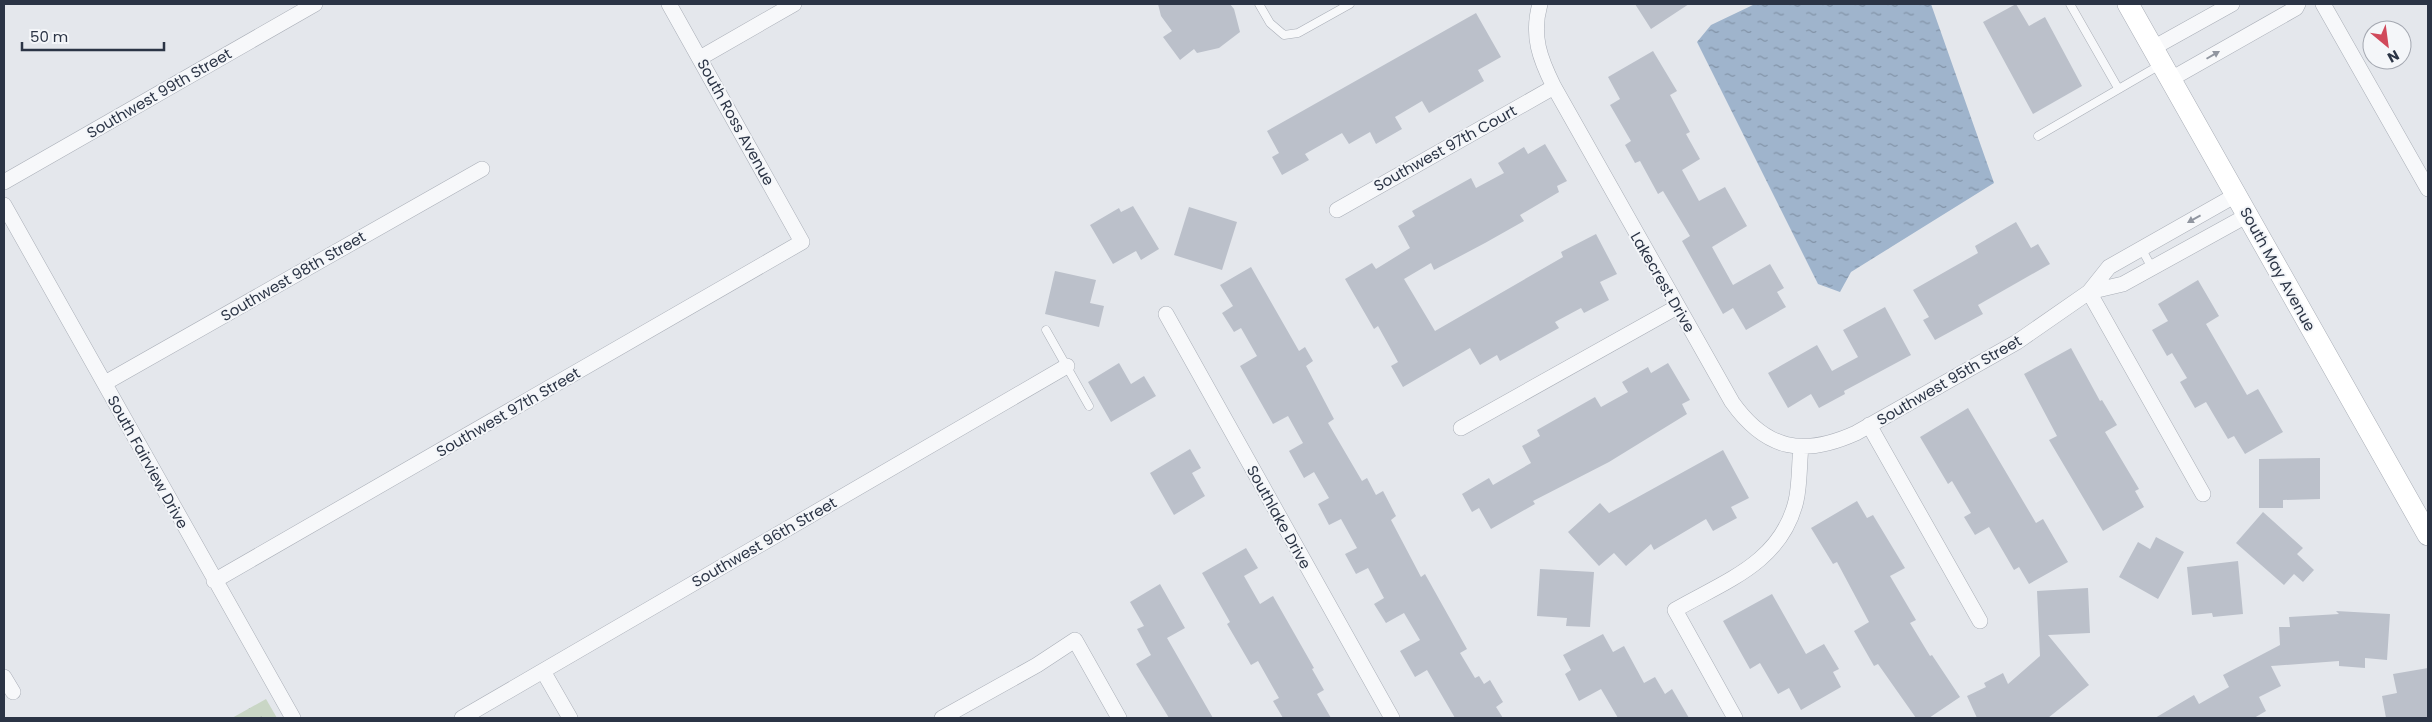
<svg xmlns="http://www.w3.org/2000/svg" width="2432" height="722" font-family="Poppins,sans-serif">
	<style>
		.park { fill: url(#park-tufts) }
		.water { fill: url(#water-ripples) }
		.building { fill: #bbc0ca }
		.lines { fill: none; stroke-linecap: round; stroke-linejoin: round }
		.lane-casing { stroke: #a9aeb7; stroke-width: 9 }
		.street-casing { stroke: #a9aeb7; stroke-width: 16 }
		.secondary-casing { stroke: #a9aeb7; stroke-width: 22 }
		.lane { stroke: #f7f8fa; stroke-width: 8 }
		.street { stroke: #f7f8fa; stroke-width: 15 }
		.secondary { stroke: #fff; stroke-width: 21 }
		.oneway { fill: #9196a0 }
		.labels { text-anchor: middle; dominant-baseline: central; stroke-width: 4; stroke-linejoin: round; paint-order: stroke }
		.street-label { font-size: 15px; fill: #2b3445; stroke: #f4f6f9 }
	</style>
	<defs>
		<pattern id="park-tufts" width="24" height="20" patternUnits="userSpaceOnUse" patternTransform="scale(1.25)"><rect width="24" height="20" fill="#c9d6c5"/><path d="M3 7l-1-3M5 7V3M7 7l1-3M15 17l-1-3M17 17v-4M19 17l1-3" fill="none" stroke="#adb8ab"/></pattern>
		<pattern id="water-ripples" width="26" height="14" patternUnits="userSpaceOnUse" patternTransform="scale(1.25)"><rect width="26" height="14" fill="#9fb4cc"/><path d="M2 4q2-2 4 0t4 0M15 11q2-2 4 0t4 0" fill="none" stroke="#8293a7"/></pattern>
	</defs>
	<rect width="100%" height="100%" fill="#e4e7ec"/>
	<path class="park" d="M266 699 277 718H232Z"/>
	<path class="water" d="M1755 4H1931L1994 183 1851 272 1840 292 1818 284 1697 42 1711 25Z"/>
	<path class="building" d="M1158 4H1230L1234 9 1240 32 1219 48 1197 53 1194 49 1180 60 1163 37 1172 31 1161 16Z
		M1635 4H1689L1651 29Z
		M2016 4 2029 26 2045 17 2082 86 2033 114 1983 22Z
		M1476 13 1501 57 1478 70 1484 81 1429 113 1422 101 1395 117 1402 129 1376 144 1370 132 1349 144 1342 133 1305 154 1309 160 1282 175 1272 157 1279 153 1267 131Z
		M1653 51 1677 91 1670 95 1690 132 1686 134 1700 159 1682 170 1699 201 1725 187 1747 226 1712 247 1733 285 1770 264 1784 288 1777 292 1786 307 1746 330 1733 308 1723 314 1682 241 1690 236 1663 191 1658 194 1640 161 1635 163 1625 145 1631 141 1610 105 1620 99 1608 77Z
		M1545 144 1567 181 1557 186 1559 192 1520 215 1524 221 1485 243 1434 270 1431 263 1404 279 1435 331 1563 257 1561 252 1596 234 1617 274 1600 282 1609 300 1584 313 1581 308 1555 322 1559 328 1500 361 1497 355 1480 365 1470 348 1403 387 1391 366 1398 362 1378 326 1374 329 1345 279 1372 263 1376 269 1410 248 1398 226 1415 216 1412 211 1471 178 1476 188 1504 173 1498 163 1524 147 1528 154Z
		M1133 206 1159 249 1141 260 1136 251 1113 264 1090 225 1119 208 1121 212Z
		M1189 207 1237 222 1222 270 1174 255Z
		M2016 222 2031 248 2038 244 2050 264 1978 305 1983 314 1935 340 1923 320 1929 317 1913 290 1978 253 1975 246Z
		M1251 267 1299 351 1305 347 1313 361 1306 366 1334 419 1328 423 1362 481 1367 478 1376 495 1383 491 1396 516 1391 520 1421 577 1425 574 1467 649 1460 653 1475 678 1479 676 1484 684 1490 680 1503 702 1496 707 1503 718H1455L1427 670 1415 677 1400 651 1420 640 1404 613 1386 623 1374 604 1384 598 1368 568 1356 574 1345 554 1357 548 1341 519 1329 525 1318 504 1329 498 1314 472 1304 478 1289 451 1303 443 1288 416 1273 424 1240 366 1257 356 1241 328 1234 332 1222 313 1233 306 1220 285Z
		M1055 271 1096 280 1090 303 1104 306 1099 327 1045 314Z
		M2198 280 2219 316 2206 324 2247 395 2258 389 2283 432 2245 454 2234 436 2228 439 2206 402 2195 408 2180 382 2187 378 2172 353 2167 356 2152 330 2168 321 2158 304Z
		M1885 307 1911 355 1844 391 1845 394 1819 408 1811 394 1788 408 1768 373 1817 345 1832 371 1858 357 1843 330Z
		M2071 348 2100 401 2102 400 2117 425 2105 432 2139 489 2135 491 2144 507 2103 531 2049 440 2057 436 2024 374Z
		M1119 363 1131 384 1144 376 1156 396 1111 422 1088 382Z
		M1668 363 1690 400 1682 404 1687 414 1609 462 1533 501 1535 504 1491 529 1479 508 1472 512 1462 494 1489 478 1493 485 1531 463 1522 446 1540 436 1537 430 1595 397 1601 407 1628 392 1622 382 1648 367 1651 373Z
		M1968 408 2036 523 2043 519 2068 562 2029 584 2019 567 2014 570 1989 527 1975 535 1964 517 1971 513 1952 481 1948 484 1920 437Z
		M1190 449 1201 468 1192 473 1205 496 1174 515 1150 473Z
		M1723 450 1749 498 1731 507 1737 518 1713 531 1706 519 1654 550 1651 544 1626 566 1614 553 1599 566 1568 532 1600 503 1609 513Z
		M2320 458V499L2283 500V508H2259V459Z
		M1857 501 1867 518 1873 515 1905 568 1890 576 1916 620 1910 623 1930 656 1932 655 1960 697 1929 718H1916L1878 664 1874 666 1854 631 1869 622 1837 562 1833 564 1811 528Z
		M2263 512 2303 548 2297 554 2314 570 2303 582 2294 574 2284 585 2236 543Z
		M2156 537 2184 552 2158 599 2119 577 2138 542 2150 549Z
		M1246 548 1258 568 1244 576 1260 604 1273 596 1314 668 1312 669 1324 690 1317 694 1331 718H1283L1273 701 1279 698 1258 661 1251 665 1227 624 1230 622 1202 573Z
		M2238 561 2243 614 2213 617 2212 613 2192 615 2187 567Z
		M1540 569 1594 572 1590 627 1566 626 1567 618 1537 616Z
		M1160 584 1185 628 1167 638 1213 718H1169L1136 664 1151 655 1137 629 1144 626 1130 602Z
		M2088 588 2090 633 2048 635 2089 685 2048 718H1977L1967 696 1986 687 1984 683 2003 673 2008 684 2040 656 2037 591Z
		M1772 594 1806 654 1824 644 1839 669 1833 672 1841 687 1801 710 1789 688 1778 694 1760 663 1750 669 1723 621Z
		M2336 611 2390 614 2387 660 2365 658V668L2339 666V661L2271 666 2281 686 2259 697 2266 711 2254 718H2155L2194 695 2199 704 2229 687 2223 675 2280 645 2279 627H2290L2289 617 2339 614Z
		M1603 634 1613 652 1624 646 1644 683 1655 677 1665 694 1672 689 1689 718H1618L1601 689 1579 701 1565 674 1571 670 1563 655Z
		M2428 668V718H2386L2382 696 2397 693 2393 674Z"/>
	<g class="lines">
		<defs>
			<path id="lane" d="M1259 4 1270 23 1284 35 1298 33 1350 4
				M2070 4 2118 88
				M2038 136 2160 65
				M2141 248 2152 268
				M1046 330 1089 406"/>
			<path id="street" d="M1540 4C1531 36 1540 59 1554 87L1732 402C1766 450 1803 457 1856 433L2017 342 2089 292 2109 267 2236 195
				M2323 4 2428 189
				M2153 48 2232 4
				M700 58 794 4
				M2171 79 2296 8 2298 4
				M4 182 315 4
				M4 205 293 718
				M1337 210 1554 87
				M2089 292 2203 494
				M2089 292 2123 284 2248 215
				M1166 314 1392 718
				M105 383 482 169
				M1869 425 1980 621
				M1461 428 1677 307
				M214 581 802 242 669 4
				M543 671 570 718
				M4 677 13 692
				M462 718 1067 366
				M942 718 1037 665 1075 640 1119 718
				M1735 718 1675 610C1725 581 1781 563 1796 501 1800 484 1799 464 1801 447"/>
			<path id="secondary" d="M2128 4 2428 535"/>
		</defs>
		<use href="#lane" class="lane-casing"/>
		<use href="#street" class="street-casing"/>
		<use href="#secondary" class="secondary-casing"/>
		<use href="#lane" class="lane"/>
		<use href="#street" class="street"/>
		<use href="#secondary" class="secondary"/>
	</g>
	<defs><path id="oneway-solid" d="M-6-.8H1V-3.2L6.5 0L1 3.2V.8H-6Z" transform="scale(1.25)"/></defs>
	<g class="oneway">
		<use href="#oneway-solid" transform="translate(2213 55) rotate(-30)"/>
		<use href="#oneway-solid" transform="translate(2194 219) rotate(151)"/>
	</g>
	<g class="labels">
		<g class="street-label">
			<text transform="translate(159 93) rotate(-30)">Southwest 99th Street</text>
			<text transform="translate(736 122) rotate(61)">South Ross Avenue</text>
			<text transform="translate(1445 148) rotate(-29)">Southwest 97th Court</text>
			<text transform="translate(2278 269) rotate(61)">South May Avenue</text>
			<text transform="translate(293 276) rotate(-30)">Southwest 98th Street</text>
			<text transform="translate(1663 282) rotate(60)">Lakecrest Drive</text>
			<text transform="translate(1949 380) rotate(-30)">Southwest 95th Street</text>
			<text transform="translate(508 412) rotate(-30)">Southwest 97th Street</text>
			<text transform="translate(148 462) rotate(61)">South Fairview Drive</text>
			<text transform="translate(1279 517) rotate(61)">Southlake Drive</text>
			<text transform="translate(764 542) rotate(-30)">Southwest 96th Street</text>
		</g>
	</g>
	<rect width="2432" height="722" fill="none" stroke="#2b3445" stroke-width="10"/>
	<g transform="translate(2387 45) rotate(151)"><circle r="24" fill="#f4f6f9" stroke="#a4a8b1"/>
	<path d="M0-4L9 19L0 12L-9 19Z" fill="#d1495b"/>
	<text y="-8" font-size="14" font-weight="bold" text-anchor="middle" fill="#2b3445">N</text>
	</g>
	<path d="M22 42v8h142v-8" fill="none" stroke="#2b3445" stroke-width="2.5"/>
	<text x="30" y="42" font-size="15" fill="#2b3445" stroke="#f4f6f9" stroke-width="4" paint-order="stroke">50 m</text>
</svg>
